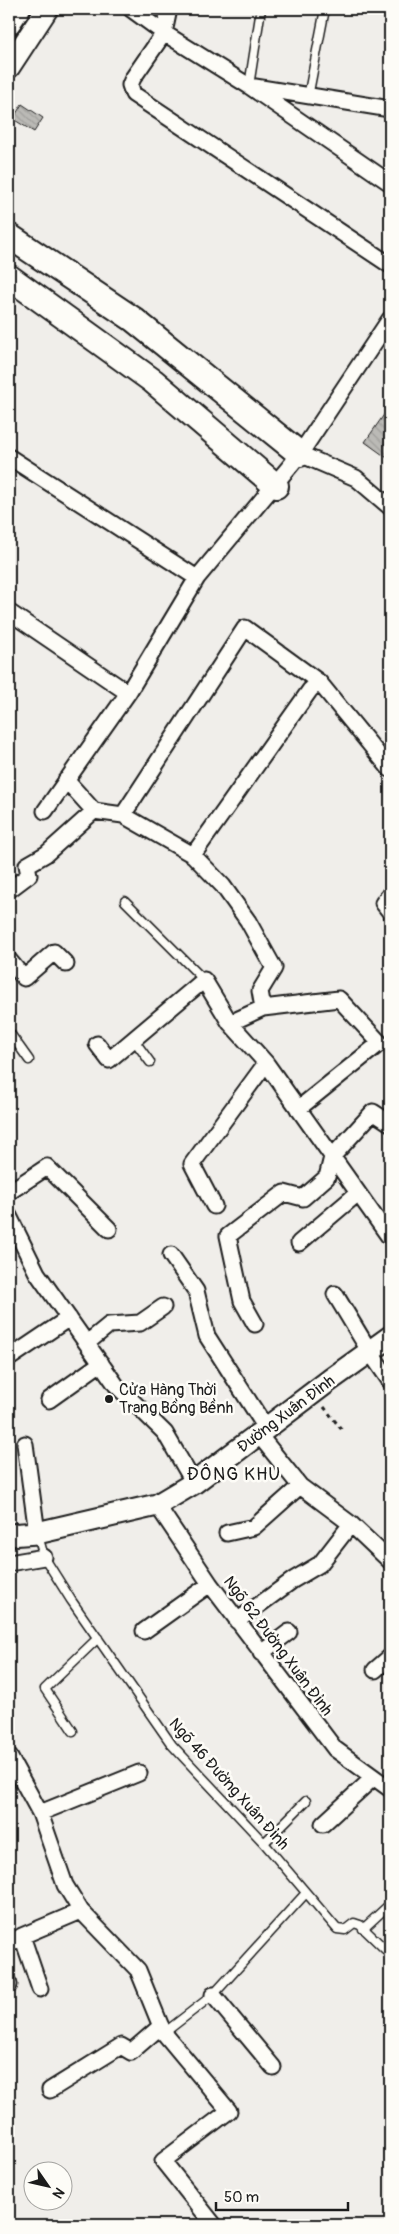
<svg xmlns="http://www.w3.org/2000/svg" width="399" height="2234" font-family="Pangolin,sans-serif">
	<style>
		.building { fill: url(#building-back-hatch); stroke: #1c1c1c }
		.lines { fill: none; stroke-linecap: round; stroke-linejoin: round }
		.lane-casing { stroke: #1c1c1c; stroke-width: 11 }
		.street-casing { stroke: #1c1c1c; stroke-width: 19 }
		.secondary-casing { stroke: #1c1c1c; stroke-width: 25 }
		.primary-casing { stroke: #1c1c1c; stroke-width: 28 }
		.path { stroke: #1c1c1c; stroke-width: 3; stroke-dasharray: 4 4; stroke-linecap: butt }
		.lane { stroke: #fdfcf7; stroke-width: 8 }
		.street { stroke: #fdfcf7; stroke-width: 15 }
		.secondary { stroke: #fdfcf7; stroke-width: 21 }
		.primary { stroke: #fdfcf7; stroke-width: 24 }
		.poi-dot { fill: #1c1c1c; stroke: #fdfcf7; stroke-width: 2 }
		.labels { text-anchor: middle; dominant-baseline: central; stroke-width: 5; stroke-linejoin: round; paint-order: stroke }
		.poi-label { font-size: 16px; fill: #1c1c1c; stroke: #fdfcf7; text-anchor: start }
		.street-label { font-size: 16px; fill: #1c1c1c; stroke: #fdfcf7 }
		.neighbourhood-label { font-size: 18px; letter-spacing: 1px; fill: #1c1c1c; stroke: #fdfcf7 }
	</style>
	<defs>
		<pattern id="building-back-hatch" width="6" height="6" patternUnits="userSpaceOnUse" patternTransform="scale(1.25)"><rect width="6" height="6" fill="#bbbab6"/><path d="M-1 5l2 2M0 0l6 6M5-1l2 2" fill="none" stroke="#a09f9c"/></pattern>
	</defs>
	<rect width="100%" height="100%" fill="#f0eeea"/>
	<filter id="ink" filterUnits="userSpaceOnUse"><feTurbulence type="fractalNoise" baseFrequency=".02" numOctaves="2"/><feDisplacementMap in="SourceGraphic" scale="10" xChannelSelector="R" yChannelSelector="G"/><feConvolveMatrix kernelMatrix="1 2 1 2 8 2 1 2 1" color-interpolation-filters="sRGB"/></filter>
	<g filter="url(#ink)">
		<path class="building" d="M22 104 43 118 34 132 13 119Z
			M390 406V460L365 442Z"/>
		<g class="lines">
			<defs>
				<path id="lane" d="M249 86 261 9
					M308 97 325 9
					M125 901 204 980
					M9 1032 29 1060
					M134 1040 150 1062
					M38 1535 44 1557 71 1600 172 1745 264 1843 337 1929 345 1930 354 1923 360 1925 390 1954
					M73 1731 45 1689 98 1638
					M264 1843 306 1801
					M363 1929 390 1904
					M163 2030 164 2033 213 1995 306 1893"/>
				<path id="street" d="M131 9 164 33 249 86 390 183
					M169 9 164 33 133 78 130 85 133 94 390 265
					M255 87 390 109
					M300 454 356 478 390 507
					M9 457 197 578
					M9 612 128 693
					M66 780 94 811
					M45 811 128 693 197 578 300 454 390 319
					M123 815 245 628 319 682 390 769
					M193 855 310 690 319 682
					M9 890 29 875 27 865 46 854 94 811 123 815 193 855 223 886 248 921 274 968 260 991 263 1008
					M390 894 383 903 390 912
					M9 960 24 978 54 952 66 964
					M230 1023 263 1008 339 999 380 1043 298 1109
					M97 1044 109 1060 204 980 230 1023 266 1063 390 1238
					M9 1192 47 1167 109 1229
					M214 1206 192 1164 266 1063
					M9 1216 37 1273 116 1385 165 1433 194 1483
					M299 1243 358 1193
					M171 1255 196 1291 207 1336 266 1428
					M335 1294 370 1352 390 1381
					M255 1324 242 1301 228 1236 284 1193 303 1198 327 1177 332 1157 373 1112 390 1123
					M87 1343 109 1325 140 1323 163 1307
					M11 1357 69 1318
					M49 1400 101 1363
					M259 1435 300 1486 351 1524 390 1561
					M25 1444 37 1533
					M157 1505 210 1584 335 1749 390 1789
					M227 1533 254 1527 300 1486
					M9 1563 44 1557
					M237 1621 293 1580 320 1564 351 1524
					M144 1631 210 1584
					M261 1653 289 1632
					M375 1670 390 1657
					M9 1756 40 1813 65 1885 81 1911 138 1970 162 2029
					M40 1813 139 1773
					M323 1824 373 1778
					M22 1936 40 1989
					M9 1944 22 1936 81 1911
					M9 1984V1985
					M213 1995 273 2067
					M164 2033 229 2111 163 2161 214 2225
					M50 2090 121 2046 131 2052 161 2026"/>
				<path id="secondary" d="M9 24 19 9
					M9 67 47 9
					M9 1535 37 1533 157 1505 194 1483 330 1380 390 1337"/>
				<path id="primary" d="M9 236 133 319 300 454
					M9 277 153 381 276 486"/>
			</defs>
			<use href="#lane" class="lane-casing"/>
			<use href="#street" class="street-casing"/>
			<use href="#secondary" class="secondary-casing"/>
			<use href="#primary" class="primary-casing"/>
			<path class="path" d="M324 1407 342 1430"/>
			<use href="#lane" class="lane"/>
			<use href="#street" class="street"/>
			<use href="#secondary" class="secondary"/>
			<use href="#primary" class="primary"/>
		</g>
	</g>
	<circle class="poi-dot" cx="109" cy="1399" r="5"/>
	<g class="labels">
		<g class="poi-label">
			<text x="119" y="1390">Cửa Hàng Thời<tspan x="119" dy="18">Trang Bồng Bềnh</tspan></text>
		</g>
		<g class="street-label">
			<text transform="translate(286 1414) rotate(-37)">Đường Xuân Đỉnh</text>
			<text transform="translate(278 1646) rotate(53)">Ngõ 62 Đường Xuân Đỉnh</text>
			<text transform="translate(229 1784) rotate(48)">Ngõ 46 Đường Xuân Đỉnh</text>
		</g>
		<g class="neighbourhood-label">
			<text x="234" y="1474">ĐÔNG KHU</text>
		</g>
	</g>
	<rect width="399" height="2234" fill="none" stroke="#fdfcf7" stroke-width="30"/>
	<rect x="15" y="15" width="369" height="2204" fill="none" stroke="#1c1c1c" stroke-width="2" filter="url(#ink)"/>
	<g transform="translate(48 2186) rotate(124)"><circle r="24" fill="#fdfcf7" stroke="#a3a29f"/>
	<path d="M0-4L9 19L0 12L-9 19Z" fill="#1c1c1c"/>
	<text y="-8" font-size="14" font-weight="bold" text-anchor="middle" fill="#1c1c1c">N</text>
	</g>
	<path d="M216 2202v8h132v-8" fill="none" stroke="#1c1c1c" stroke-width="2.5"/>
	<text x="224" y="2202" font-size="15" fill="#1c1c1c" stroke="#fdfcf7" stroke-width="4" paint-order="stroke">50 m</text>
</svg>
